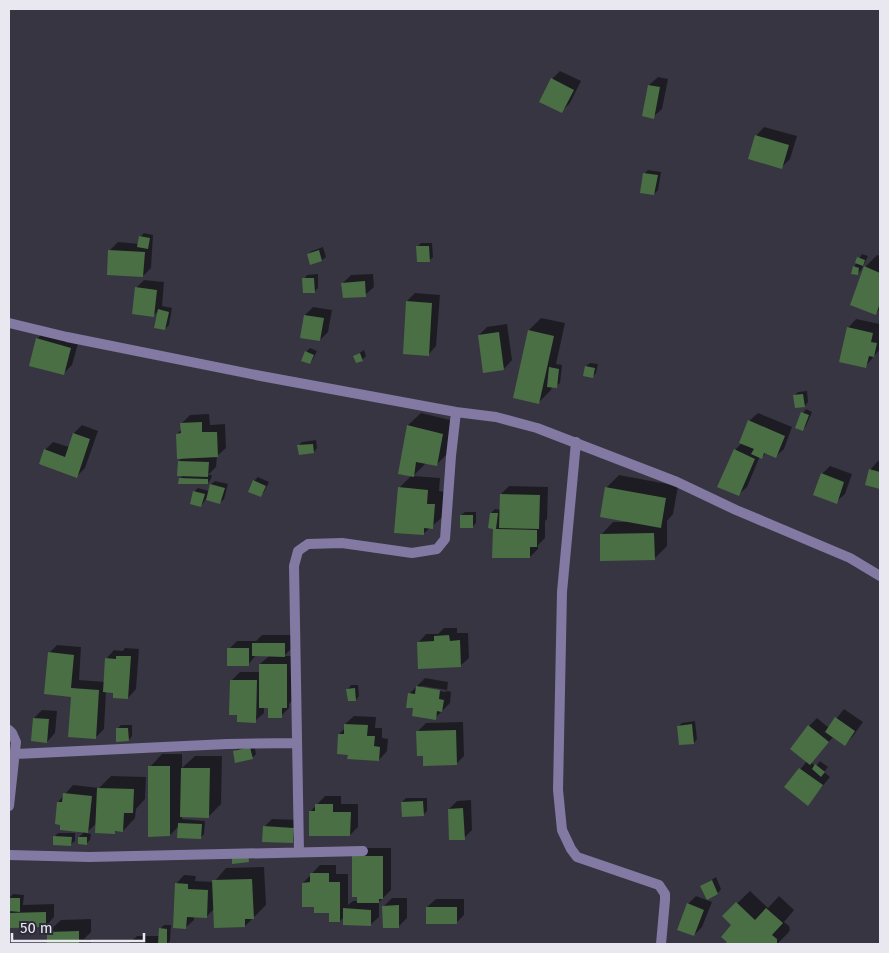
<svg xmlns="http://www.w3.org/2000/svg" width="889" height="953" font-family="'Fira Sans',sans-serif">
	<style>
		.shadow { fill: #0007; fill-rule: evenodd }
		.building { fill: #4a6f44 }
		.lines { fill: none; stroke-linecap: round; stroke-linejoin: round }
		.minor { stroke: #827aa3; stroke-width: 10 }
	</style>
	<rect width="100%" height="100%" fill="#383543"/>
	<path class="shadow" d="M560 71 581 81 570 103 562 111 552 79Z
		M658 77 668 79 662 109 653 117 649 85Z
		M764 127 797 136 790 159 782 167 756 136Z
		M648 170 661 172 658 190 654 194 645 173Z
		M144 233 153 235 151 268 143 276 109 251 118 242 139 244 140 237Z
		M421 243H432L433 257 429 261 417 247Z
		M323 247 326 257 322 260 308 254 312 251Z
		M862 254 868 256 861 270 857 274 854 267Z
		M877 255 880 256V309L876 313 865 267Z
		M318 274V288L314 292 304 279 307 275Z
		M373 274 374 287 365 295 343 283 351 275Z
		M144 280 164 282 162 306 172 308 169 325 165 329 159 310 153 316 136 288Z
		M415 293 440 295 436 346 428 355 407 301Z
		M313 307 332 310 328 332 320 340 305 315Z
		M541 318 565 323 556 364 562 365 560 383 556 386H552L551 390 538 403 529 330Z
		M856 319 880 324 879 334H880V349L866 366 848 328Z
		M507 324 512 360 504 369 479 335 487 327Z
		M45 331 79 340 72 365 64 373 37 339Z
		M310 348 317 351 313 359 310 363 306 352Z
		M364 350 366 356 362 360 355 356Z
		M590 363 598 364 596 373 592 377 586 366Z
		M807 391 808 402 805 406 794 396 798 392Z
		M806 409 812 412 806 426 803 430V413Z
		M421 413 454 421 449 452 436 465 426 463 413 476 440 478 439 491 447 492 445 515 423 534 399 488 412 475 399 473 408 425Z
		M758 413 792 427 784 449 775 457 766 453 762 457 760 456 747 487 738 495 735 450 742 443 749 421Z
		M209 414 210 425 225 424 226 448 217 456 216 467 208 475H212L211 479 208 483 180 478 184 475 179 461 183 457 177 434 182 429V423L190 415Z
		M82 425 98 431 85 468 77 476 45 450 53 442 69 447 74 433Z
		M316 440 317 448 314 452 298 446 302 442Z
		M878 461 880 462V487L866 484 870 470Z
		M830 466 852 474 845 494 836 502 822 474Z
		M619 475 678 486 673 514 667 521V546L655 558 601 535 613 522H627L606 488Z
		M258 477 269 482 264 492 260 496 254 481Z
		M215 481 228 484 224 499 220 503 206 499 201 506 194 492 198 488 209 491 211 484Z
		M509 486 548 487 547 519 545 521V538L538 545V549L530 557 494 530 491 513 495 509 501 510V494Z
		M465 512H476V523L472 527 461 515Z
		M444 628H457V633H468L469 658 460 666 418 643 426 634H438Z
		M262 635H293V647L284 656H295V698L289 704V708L281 716 269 707H264V713L255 721 232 680 240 672H260V664L270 655H256L248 665 229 649 237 641H256Z
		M57 645 81 647 79 680 105 682 106 659 114 650 123 651 125 648 139 649 136 689 128 698 115 692 106 691 104 729 95 738 49 653Z
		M425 678 448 682 447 691 451 692 450 703 435 718 414 707 410 693ZM422 686 447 690 446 692 419 688Z
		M351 685H358L359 696 356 700 348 689Z
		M844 709 863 722 853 736 845 745 833 737 811 763 816 766 820 761 828 767 824 772 830 777 808 804 786 787 807 761 809 726 817 718 829 728Z
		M42 710 57 711 55 733 47 742 34 718Z
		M354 716 376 717 375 728H382V738L388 739 387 751 379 760 349 753 339 734 345 728V724Z
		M695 721 697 739 694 743 678 727 682 723Z
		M463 722 464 756 456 764 424 754 417 732 426 723Z
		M121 725H132V736L129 740 117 729Z
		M254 744 256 754 252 758 234 752 238 748Z
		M162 754H182V768L195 756H222L221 804 209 816H182V819L205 821 204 834 200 838 179 826 170 835 150 767Z
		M111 776 146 777 145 799 136 809 135 818 123 831 117 830 114 833 97 823 86 833 91 834 90 840 87 843 79 837 85 831 58 802 73 785 99 788Z
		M325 796H341V804H358V827L350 835 310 812Z
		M406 798H427V811L423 815 402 802Z
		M471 800 472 830 464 838 449 809 457 801Z
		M272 819 301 820V834L292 842 264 827Z
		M58 833H75V841L71 844 55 836Z
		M362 848H391V890L379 902V917L370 925 344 917 340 921 330 912 315 906 303 883 320 865H336V874H348V905L353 901H358Z
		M264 867 266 905 245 926 215 908 206 917 194 916V920L185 928 176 884 184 875 196 876 195 881 214 882 226 868Z
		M716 877 721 889 718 893 702 886Z
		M750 891 768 908 779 896 794 910 784 922 789 926 790 930 788 933 777 944H726L729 941 733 925 724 916Z
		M13 894 24 895 23 905 54 904V917L46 926 9 927V913L12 910H9V898Z
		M696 896 712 902 702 927 694 935 688 904Z
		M392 898H407V918L399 926 384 906Z
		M436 899H464V915L456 923 427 907Z
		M91 919V932L84 939H91V944H48V932L61 920Z
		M164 925H171L170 941 167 944H128L137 936H160V929Z"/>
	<path class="building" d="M551 78 574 90 562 113 539 102Z
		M648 85 660 87 654 119 642 116Z
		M755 135 789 145 782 169 748 159Z
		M643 173 658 175 654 195 640 193Z
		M139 236 150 238 148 249 137 247Z
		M416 246H429L430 262H417Z
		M108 250 145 252 143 277 107 275Z
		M319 250 322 261 310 265 307 254Z
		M857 257 865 260 863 266 855 263Z
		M853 266 859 268 858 275 851 274Z
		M864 266 880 273V306H879L876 315 850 305Z
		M302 278H314L315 293H303Z
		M365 281 366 297 343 298 341 283Z
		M135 287 157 290 154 317 132 314Z
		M406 301 432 303 429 356 403 354Z
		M158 309 169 312 165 330 154 328Z
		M304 315 324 318 320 341 300 338Z
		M847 327 873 333 871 342 877 343 874 357 869 356 866 368 839 362Z
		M528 330 554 336 539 404 513 398Z
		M499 332 504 370 483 373 478 335Z
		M36 338 71 348 64 375 29 366Z
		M305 351 314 355 310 364 301 361Z
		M360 353 363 361 356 363 353 356Z
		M585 366 595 368 593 378 583 376Z
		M549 367 559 369 557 388 547 387Z
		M803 394 805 407 795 408 793 395Z
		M801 412 809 415 803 431 795 428Z
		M748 420 785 436 776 458 764 453 762 459 751 454 754 449 739 443Z
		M202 422V432H217L218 457 177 459 176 434 181 433 180 423Z
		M407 425 443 434 437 466 416 462 414 477 398 474Z
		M73 433 90 439 77 478 39 464 44 449 65 457Z
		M313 444 314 453 299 455 297 445Z
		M734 449 755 459 739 496 717 487Z
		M178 461 209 462 208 477 177 476Z
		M869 469 880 472V489L865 485Z
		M821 473 844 482 837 504 813 495Z
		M179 478 208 479V484H178Z
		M253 480 266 486 261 497 248 492Z
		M210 484 225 488 220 504 206 500Z
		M398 487 428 490 427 504H435L433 529 424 528V535L394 533Z
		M605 487 666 498 661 528 600 517Z
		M193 491 205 494 201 507 190 504Z
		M500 494 540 495 539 529 499 528Z
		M490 513H498L496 529 537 530V547H530V558H492L493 529 488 528Z
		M460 515H473V528H460Z
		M654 533 655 560 600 561V534Z
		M449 635 450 641 460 640 461 667 418 669 417 642 434 641V636Z
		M252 643H285V657L252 656Z
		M227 648H249V666H227Z
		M48 652 74 655 71 688 99 690 96 739 68 737 71 697 44 694Z
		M116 656H131L128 699 113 698V693L103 692 105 658 116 659Z
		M259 664H287V708H282V718H268V708H259Z
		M230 680H257L256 723 237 722V715H229Z
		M416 686 440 690 439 699 444 700 442 712 437 711 436 720 412 716 413 708H406L408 693 415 694Z
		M355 688 356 701H348L346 689Z
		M835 717 855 731 845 746 825 732Z
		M33 718 49 719 47 743 31 741Z
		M344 724 368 725 367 736H375L374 746 380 747 379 761 347 759 348 755 337 754 338 734H344Z
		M692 724 694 744 679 745 677 726Z
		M808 725 829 742 810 765 790 749Z
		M116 728H128L129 741 116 742Z
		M456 730 457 765 423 766V756H417L416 731Z
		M250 747 253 759 235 763 233 751Z
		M815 764 825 772 821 777 812 769Z
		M148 766H170V836L148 837Z
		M181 768H210L209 818 180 817Z
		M799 768 823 785 808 806 784 787Z
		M97 788 134 789 133 813H124L123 832 115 831V834L95 833Z
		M63 793 92 796 88 833 60 830V825L55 824 57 802H62Z
		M423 801 424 816 402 817 401 802Z
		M315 804H333V812H351L350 836H309V811H315Z
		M463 808 465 840H449L448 809Z
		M178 823 202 824 201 839 177 838Z
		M263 826 294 828 293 843 262 842Z
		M53 836 72 837 71 846 53 845Z
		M78 837H87V845L78 844Z
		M248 855 249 862 232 864V857Z
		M352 856H383V899H379V903H357V897H352Z
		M310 873H329V882H340V922H329V913H314V907H302V883L310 882Z
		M252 879 254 919H245V927L214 928 212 880Z
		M712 880 718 894 707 900 700 886Z
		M175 883 188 884V889L208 890 207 918 187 917 186 929 173 928Z
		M9 898H20V912L9 911Z
		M736 902 755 920 766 908 783 923 772 935 777 939V944H724L727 942 721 937 731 925 722 916Z
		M687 903 704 910 694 936 677 930Z
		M399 905V928H383L382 906Z
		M426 907H457V924H426Z
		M343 908 371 910V926L343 925Z
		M46 912V927L9 928V913Z
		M159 928 167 929V944H158Z
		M79 931V944H47V932Z"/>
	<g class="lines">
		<path class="minor" d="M9 323 67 337 261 376 456 412 496 417 537 428 677 482 736 510 850 558 880 576
			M576 442 562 592 558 790 562 830 571 849 577 857 659 885 665 894V900L661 944
			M9 730 12 733 16 742 9 806
			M16 754 227 744 297 743
			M299 852 294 566 298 551 308 544 342 543 412 553 437 549 445 539 451 456 456 412
			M9 855 89 857 363 851"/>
	</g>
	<rect width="889" height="953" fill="none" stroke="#e9e8f1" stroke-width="20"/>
	<path d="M12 933v8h132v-8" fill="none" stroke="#e9e8f1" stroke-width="2.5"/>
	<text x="20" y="933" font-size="15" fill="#e9e8f1" stroke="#2e2b39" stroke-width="4" paint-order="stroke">50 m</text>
</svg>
